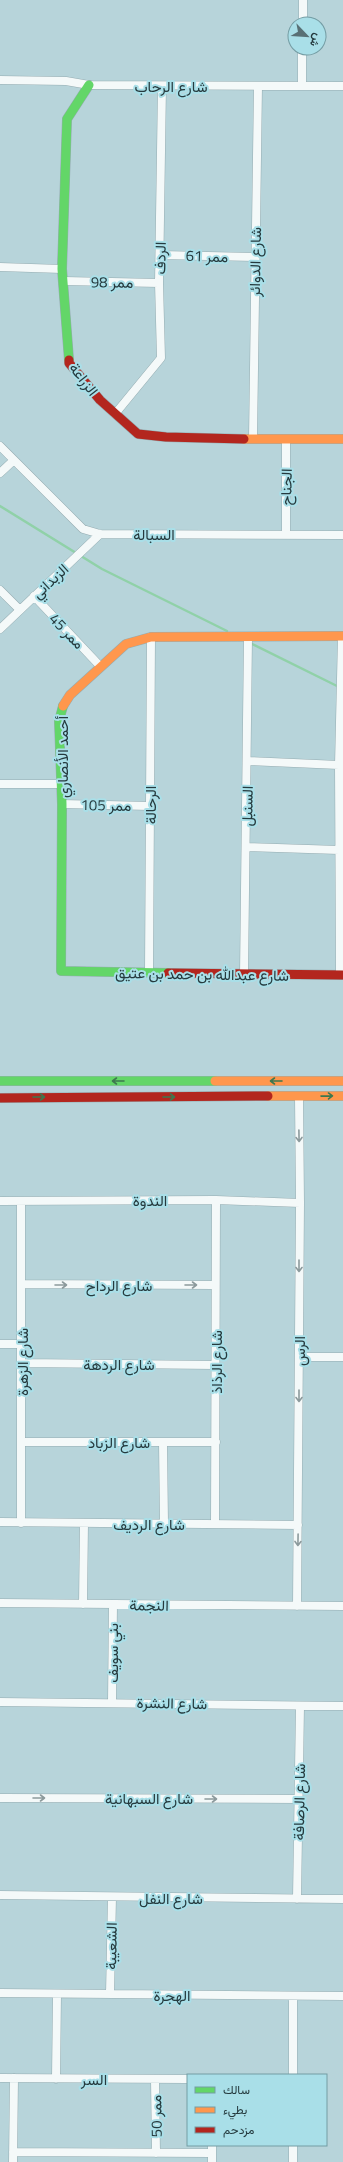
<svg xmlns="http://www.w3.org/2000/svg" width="343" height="2162" font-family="'Titillium Web',Vazirmatn,sans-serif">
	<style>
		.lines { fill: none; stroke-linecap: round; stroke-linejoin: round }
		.stream { stroke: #90d1a8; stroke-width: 2.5 }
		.street-casing { stroke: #95acb1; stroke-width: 9 }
		.fast-casing { stroke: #95acb1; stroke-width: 10 }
		.slow-casing { stroke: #95acb1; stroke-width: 10 }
		.jam-casing { stroke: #95acb1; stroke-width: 10 }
		.street { stroke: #f4f9f9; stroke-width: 8 }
		.fast { stroke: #63d668; stroke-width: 9 }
		.slow { stroke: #ff974d; stroke-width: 9 }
		.jam { stroke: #b3261e; stroke-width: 9 }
		.oneway { stroke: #3e784f }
		.oneway2 { stroke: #8c9a9c }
		.labels { text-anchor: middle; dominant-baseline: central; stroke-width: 4; stroke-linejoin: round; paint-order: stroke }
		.street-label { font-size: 15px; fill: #253a3e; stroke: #a9dfe8 }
	</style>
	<rect width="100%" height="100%" fill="#b7d4da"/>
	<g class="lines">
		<path class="stream" d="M0 506 102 569 227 631
			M250 643 339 687"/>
		<defs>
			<path id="street" d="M303 24V0
				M0 80 66 81 89 85 343 86
				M302 85V48
				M160 255 255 257
				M0 267 62 269
				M64 281 159 283
				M115 414 161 358 159 283 162 86
				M253 439 258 86
				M0 446 83 529 100 534 343 535
				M0 473 14 460
				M286 534V440
				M0 590 19 609
				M34 596 100 666
				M0 629 100 534
				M248 761 339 765
				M0 784H61
				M62 804 150 806
				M246 847 339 850
				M149 973 151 637
				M244 975 248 637
				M340 975 339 765 342 636
				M0 1201 216 1200 300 1203
				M22 1284 215 1285
				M0 1344H22
				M299 1357H343
				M22 1363 216 1365
				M22 1442H216
				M163 1442 164 1524
				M0 1522 298 1525
				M21 1523V1201
				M215 1524 216 1200
				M0 1603 343 1606
				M83 1604 84 1523
				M297 1606 300 1203 299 1097
				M0 1702 343 1706
				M112 1702 113 1604
				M0 1798 299 1799
				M0 1895 343 1899
				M297 1899 300 1706
				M0 1993 343 1996
				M110 1994 112 1897
				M293 1996V2075
				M0 2078 188 2079
				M56 2079 57 1994
				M155 2079 156 2153
				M13 2152 212 2153
				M13 2162 14 2078
				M212 2162V2145
				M293 2162V2145"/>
			<path id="fast" d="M69 360 62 269 67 119 89 85
				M63 706 59 721 62 804 61 971 168 973
				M0 1081H215"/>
			<path id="slow" d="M244 439H343
				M63 706 70 695 126 644 151 637 343 636
				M215 1081H343
				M268 1096H343"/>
			<path id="jam" d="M69 360V363L100 400 138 434 166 437 244 439
				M168 973 343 975
				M0 1098 268 1096"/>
		</defs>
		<use href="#street" class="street-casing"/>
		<use href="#fast" class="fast-casing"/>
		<use href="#slow" class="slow-casing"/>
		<use href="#jam" class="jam-casing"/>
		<use href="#street" class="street"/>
		<use href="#fast" class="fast"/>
		<use href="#slow" class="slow"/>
		<use href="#jam" class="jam"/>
	</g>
	<defs><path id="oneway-shaft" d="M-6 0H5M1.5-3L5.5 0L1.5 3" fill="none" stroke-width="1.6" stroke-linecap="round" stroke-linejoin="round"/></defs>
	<g class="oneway">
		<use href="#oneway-shaft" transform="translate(118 1081) rotate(-180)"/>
		<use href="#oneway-shaft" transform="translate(276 1081) rotate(-180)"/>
		<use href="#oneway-shaft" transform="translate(327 1096) rotate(-1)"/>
		<use href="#oneway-shaft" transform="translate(39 1097)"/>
		<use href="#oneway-shaft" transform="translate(169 1097)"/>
	</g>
	<g class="oneway2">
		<use href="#oneway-shaft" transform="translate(299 1136) rotate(89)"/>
		<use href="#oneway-shaft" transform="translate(299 1266) rotate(90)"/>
		<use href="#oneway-shaft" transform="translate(61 1285)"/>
		<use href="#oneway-shaft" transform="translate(191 1285)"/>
		<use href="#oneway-shaft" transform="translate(299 1396) rotate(90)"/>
		<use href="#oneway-shaft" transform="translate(298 1540) rotate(91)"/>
		<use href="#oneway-shaft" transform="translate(39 1798)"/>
		<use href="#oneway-shaft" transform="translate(211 1799)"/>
	</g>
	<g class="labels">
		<g class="street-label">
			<text x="171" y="86">شارع الرحاب</text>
			<text transform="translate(207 256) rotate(2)">ممر 61</text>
			<text transform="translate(160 258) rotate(-89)">الردف</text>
			<text transform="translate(255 262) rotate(-89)">شارع الدوائر</text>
			<text transform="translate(112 282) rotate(1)">ممر 98</text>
			<text transform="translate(84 379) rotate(53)">الزراعة</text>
			<text transform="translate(286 487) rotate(-89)">الجناح</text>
			<text x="154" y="534">السبالة</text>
			<text transform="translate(50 581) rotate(-43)">الزبداني</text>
			<text transform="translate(67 631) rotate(46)">ممر 45</text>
			<text transform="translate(62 757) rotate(-90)">أحمد الأنصاري</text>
			<text transform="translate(106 805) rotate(1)">ممر 105</text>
			<text transform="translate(150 805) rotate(-90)">الرحالة</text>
			<text transform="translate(247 806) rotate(-89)">السنبل</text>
			<text transform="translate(202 974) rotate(1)">شارع عبدالله بن حمد بن عتيق</text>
			<text x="150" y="1200">الندوة</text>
			<text x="119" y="1285">شارع الرداح</text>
			<text transform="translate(299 1351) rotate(-90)">الرس</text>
			<text transform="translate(22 1362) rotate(-90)">شارع الزهرة</text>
			<text transform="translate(216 1362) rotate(-90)">شارع الرذاذ</text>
			<text x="119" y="1364">شارع الردهة</text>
			<text x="119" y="1442">شارع الزباد</text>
			<text x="149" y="1524">شارع الرديف</text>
			<text transform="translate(149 1605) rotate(1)">النجمة</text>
			<text transform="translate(112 1653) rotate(-90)">بني سويف</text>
			<text transform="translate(172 1703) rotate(1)">شارع النشرة</text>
			<text x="149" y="1798">شارع السبهانية</text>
			<text transform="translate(299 1802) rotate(-89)">شارع الرصافة</text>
			<text x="171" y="1898">شارع النفل</text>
			<text transform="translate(111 1946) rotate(-89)">الشعيبة</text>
			<text x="172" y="1995">الهجرة</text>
			<text x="94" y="2079">السر</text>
			<text transform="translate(156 2116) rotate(-91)">ممر 50</text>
		</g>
	</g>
	<rect x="187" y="2074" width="140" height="72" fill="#a9dfe8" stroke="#749da4"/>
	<rect x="195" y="2087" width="20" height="6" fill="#63d668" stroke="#749da4"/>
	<text x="223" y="2094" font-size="12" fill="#253a3e">سالك</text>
	<rect x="195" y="2107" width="20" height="6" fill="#ff974d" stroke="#749da4"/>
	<text x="223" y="2114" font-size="12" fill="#253a3e">بطيء</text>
	<rect x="195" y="2127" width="20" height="6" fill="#b3261e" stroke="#749da4"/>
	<text x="223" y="2134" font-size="12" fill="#253a3e">مزدحم</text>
	<g transform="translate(307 36) rotate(115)"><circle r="19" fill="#a9dfe8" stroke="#749da4"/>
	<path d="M0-3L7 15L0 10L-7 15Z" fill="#587075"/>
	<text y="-6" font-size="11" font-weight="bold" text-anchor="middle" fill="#253a3e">ش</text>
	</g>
</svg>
